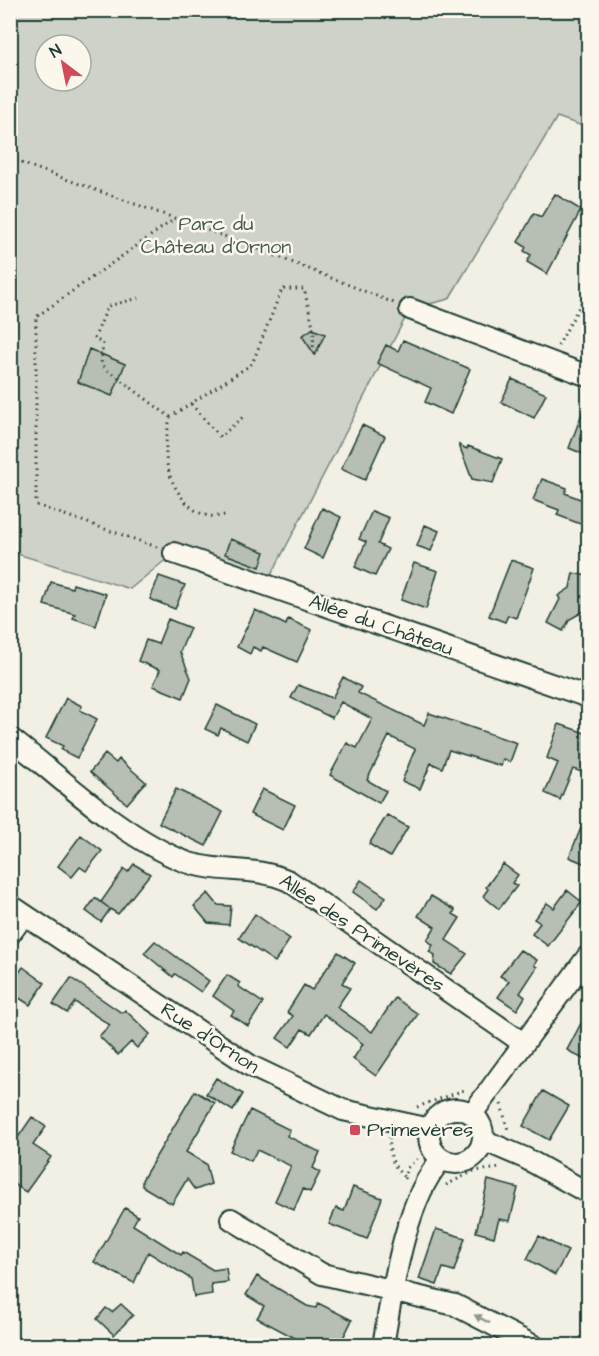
<svg xmlns="http://www.w3.org/2000/svg" width="599" height="1356" font-family="'Architects Daughter',sans-serif">
	<style>
		.green { fill: #cfd2c8; stroke: #77887e; stroke-width: 1.5; fill-rule: evenodd }
		.building { fill: #b7beb3; stroke: #1f3d34; stroke-width: 1.5 }
		.lines { fill: none; stroke-linecap: round; stroke-linejoin: round }
		.minor-casing { stroke: #1f3d34; stroke-width: 24 }
		.path { stroke: #1f3d34; stroke-width: 3; stroke-dasharray: 1.5 4.5; stroke-linecap: butt }
		.minor { stroke: #fbf7ec; stroke-width: 20 }
		.oneway { fill: #8d9a90 }
		.poi-dot { fill: #d1495b; stroke: #fbf7ec; stroke-width: 2 }
		.labels { text-anchor: middle; dominant-baseline: central; stroke-width: 5; stroke-linejoin: round; paint-order: stroke }
		.park-label { font-size: 20px; fill: #425b52; stroke: #fbf7ec }
		.street-label { font-size: 20px; fill: #1f3d34; stroke: #fbf7ec }
		.poi-label { font-size: 20px; fill: #1f3d34; stroke: #fbf7ec; text-anchor: start }
	</style>
	<rect width="100%" height="100%" fill="#f2f0e5"/>
	<filter id="ink" filterUnits="userSpaceOnUse"><feTurbulence type="fractalNoise" baseFrequency=".0167" numOctaves="2"/><feDisplacementMap in="SourceGraphic" scale="12" xChannelSelector="R" yChannelSelector="G"/><feConvolveMatrix kernelMatrix="1 2 1 2 8 2 1 2 1" color-interpolation-filters="sRGB"/></filter>
	<g filter="url(#ink)">
		<path class="green" d="M10 11H588V128L557 117 449 299 410 309 266 585 174 553 130 589 11 552ZM45 45H81V81H45Z"/>
		<path class="building" d="M555 194 581 210 547 274 527 262 531 255 524 251 526 247 518 242 534 213 541 217Z
			M312 329 325 334 315 355 302 336Z
			M403 340 470 369 451 414 425 402 431 388 377 363 386 345 398 351Z
			M89 349 125 364 112 396 78 382Z
			M512 379 546 394 534 418 501 402Z
			M587 400 588 401V456L569 448Z
			M362 425 385 436 365 480 341 469Z
			M459 445 467 449 468 446 502 459 493 483 472 479Z
			M542 479 567 488 565 493 588 502V527L557 515 559 510 533 500Z
			M322 508 341 517 323 558 304 549Z
			M372 511 389 518 378 544 388 549 375 576 355 567 366 542 359 539Z
			M425 525 439 531 431 551 417 546Z
			M230 539 265 552 260 567 225 554Z
			M511 560 534 568 516 618 508 615 505 622 489 616Z
			M414 563 438 571 426 609 401 600Z
			M573 573 588 576V609L570 619 563 631 548 623 560 599 558 596 570 588Z
			M159 576 185 585 175 609 150 599Z
			M51 582 72 588 73 584 106 594 96 626 73 618 75 614 44 605Z
			M255 610 286 625 288 619 312 630 297 662 263 647 261 651 253 647 250 654 237 647Z
			M168 619 190 628 180 652 191 678 183 698 153 686 160 670 138 661 146 640 158 644Z
			M343 677 361 687 358 693 424 725 429 713 517 743 510 762 503 759 501 766 449 750 442 768 431 763 420 789 402 781 415 749 389 736 367 780 386 791 379 803 330 775 347 743 357 748 372 719 341 702 332 718 291 698 298 685 332 698Z
			M66 698 82 706 80 710 97 719 77 758 61 750 63 746 46 738Z
			M217 705 255 724 247 741 221 728 218 735 205 729Z
			M559 724 588 734V774L573 769 560 800 545 793 558 763 547 758Z
			M105 754 116 763 119 759 146 782 127 804 90 772Z
			M176 789 223 812 206 846 159 823Z
			M262 789 295 805 283 830 250 814Z
			M588 811V865L569 857Z
			M387 815 408 827 390 857 369 844Z
			M81 835 102 851 86 871 80 867 72 877 58 866Z
			M134 864 150 874 118 914 110 909 101 922 86 911 95 898 109 908 101 902 124 869 128 872Z
			M503 864 518 875 512 883 517 886 499 909 483 896 488 889 486 887Z
			M361 880 386 897 377 909 353 892Z
			M567 890 582 902 548 946 532 934 540 923 534 919 547 903 554 908Z
			M208 893 218 905 231 906 229 925 208 923 194 906Z
			M431 896 455 910 453 914 460 918 446 940 467 954 451 974 434 964 435 955 429 952 433 945 427 940 435 927 418 916Z
			M255 914 290 939 275 962 239 938Z
			M155 941 209 981 201 992 175 974 173 977 144 953Z
			M520 950 537 960 534 965 537 967 520 993 525 997 517 1010 498 997 509 981 500 976Z
			M338 952 355 963 342 983 350 988 337 1007 372 1032 395 998 418 1014 376 1076 353 1059 363 1044 324 1014 311 1034 302 1029 290 1047 277 1038 293 1016 287 1012 304 985 312 990Z
			M23 967 45 983 30 1005 10 992V985Z
			M227 975 240 983 238 986 263 1003 248 1026 231 1015 234 1011 213 996Z
			M71 978 122 1013 125 1010 150 1034 137 1048 131 1042 118 1055 99 1036 110 1025 75 1002 67 1013 53 1004Z
			M588 1010V1062L567 1050Z
			M216 1078 243 1094 233 1111 206 1094Z
			M195 1091 215 1103 186 1152 206 1164 211 1184 195 1190 187 1179 172 1204 142 1186V1180Z
			M543 1091 569 1106 549 1140 523 1126Z
			M250 1110 290 1130 287 1136 320 1152 313 1168 320 1172 310 1192 303 1189 294 1210 275 1201 291 1166 257 1150 251 1161 230 1151Z
			M32 1117 46 1127 33 1145 51 1157 26 1192 10 1182V1149Z
			M488 1180 518 1188 510 1221 499 1219 494 1237 476 1232Z
			M353 1187 382 1198 367 1239 329 1224 336 1208 344 1211Z
			M125 1208 138 1216 133 1225 181 1255 183 1252 213 1270 226 1268 228 1282 211 1284 212 1294 194 1297 191 1279 148 1252 134 1283 94 1262Z
			M436 1229 465 1238 454 1271 443 1268 437 1285 419 1279Z
			M539 1236 568 1251 555 1275 527 1259Z
			M257 1276 307 1306 316 1308 318 1303 352 1320 339 1346H310L257 1318 264 1306 246 1295Z
			M121 1304 133 1315 114 1335 97 1319 106 1308 112 1312Z"/>
		<g class="lines">
			<defs>
				<path id="minor" d="M410 309 588 376
					M174 553 588 697
					M10 738C63 779 123 838 186 862 220 874 254 865 289 881L523 1043
					M10 905 251 1066 343 1110 430 1129
					M10 934 24 915
					M429 1136a27 27 0 1 1 54 0a27 27 0 1 1-54 0Z
					M472 1114 588 956
					M483 1140 525 1158 588 1193
					M231 1219 322 1274 455 1305 534 1346
					M383 1346C392 1293 405 1198 442 1159"/>
			</defs>
			<use href="#minor" class="minor-casing"/>
			<path class="path" d="M10 159 246 244 394 303
				M139 298 108 306 94 339 103 343 101 365 170 417C168 429 165 443 166 455 167 485 194 527 227 514
				M558 346 588 290
				M191 404 220 437 244 416
				M170 417 252 364 282 289H304L314 330 313 351
				M157 547 36 505V317L173 220
				M501 1104 508 1130
				M417 1107 467 1089
				M390 1137C388 1155 393 1167 406 1179
				M405 1179 406 1169 418 1158
				M446 1185 474 1171 501 1168"/>
			<use href="#minor" class="minor"/>
		</g>
		<defs><path id="oneway-solid" d="M-6-.8H1V-3.2L6.5 0L1 3.2V.8H-6Z" transform="scale(1.5)"/></defs>
		<use class="oneway" href="#oneway-solid" transform="translate(482 1319) rotate(-153)"/>
	</g>
	<rect class="poi-dot" x="349" y="1124" width="12" height="12" rx="3"/>
	<g class="labels">
		<g class="park-label">
			<text x="216" y="224">Parc du<tspan x="216" dy="23">Château d'Ornon</tspan></text>
		</g>
		<g class="street-label">
			<text transform="translate(381 625) rotate(19)">Allée du Château</text>
			<text transform="translate(362 933) rotate(34)">Allée des Primevères</text>
			<text transform="translate(210 1038) rotate(33)">Rue d'Ornon</text>
		</g>
		<g class="poi-label">
			<text x="367" y="1130">Primevères</text>
		</g>
	</g>
	<rect width="599" height="1356" fill="none" stroke="#fbf7ec" stroke-width="36"/>
	<rect x="18" y="18" width="563" height="1320" fill="none" stroke="#1f3d34" stroke-width="2" filter="url(#ink)"/>
	<g transform="translate(63 63) rotate(328)"><circle r="28" fill="#fbf7ec" stroke="#a3ada2" stroke-width="1.5"/>
	<path d="M0-4.5L10 22L0 15L-10 22Z" fill="#d1495b"/>
	<text y="-9" font-size="16" font-weight="bold" text-anchor="middle" fill="#1f3d34">N</text>
	</g>
</svg>
